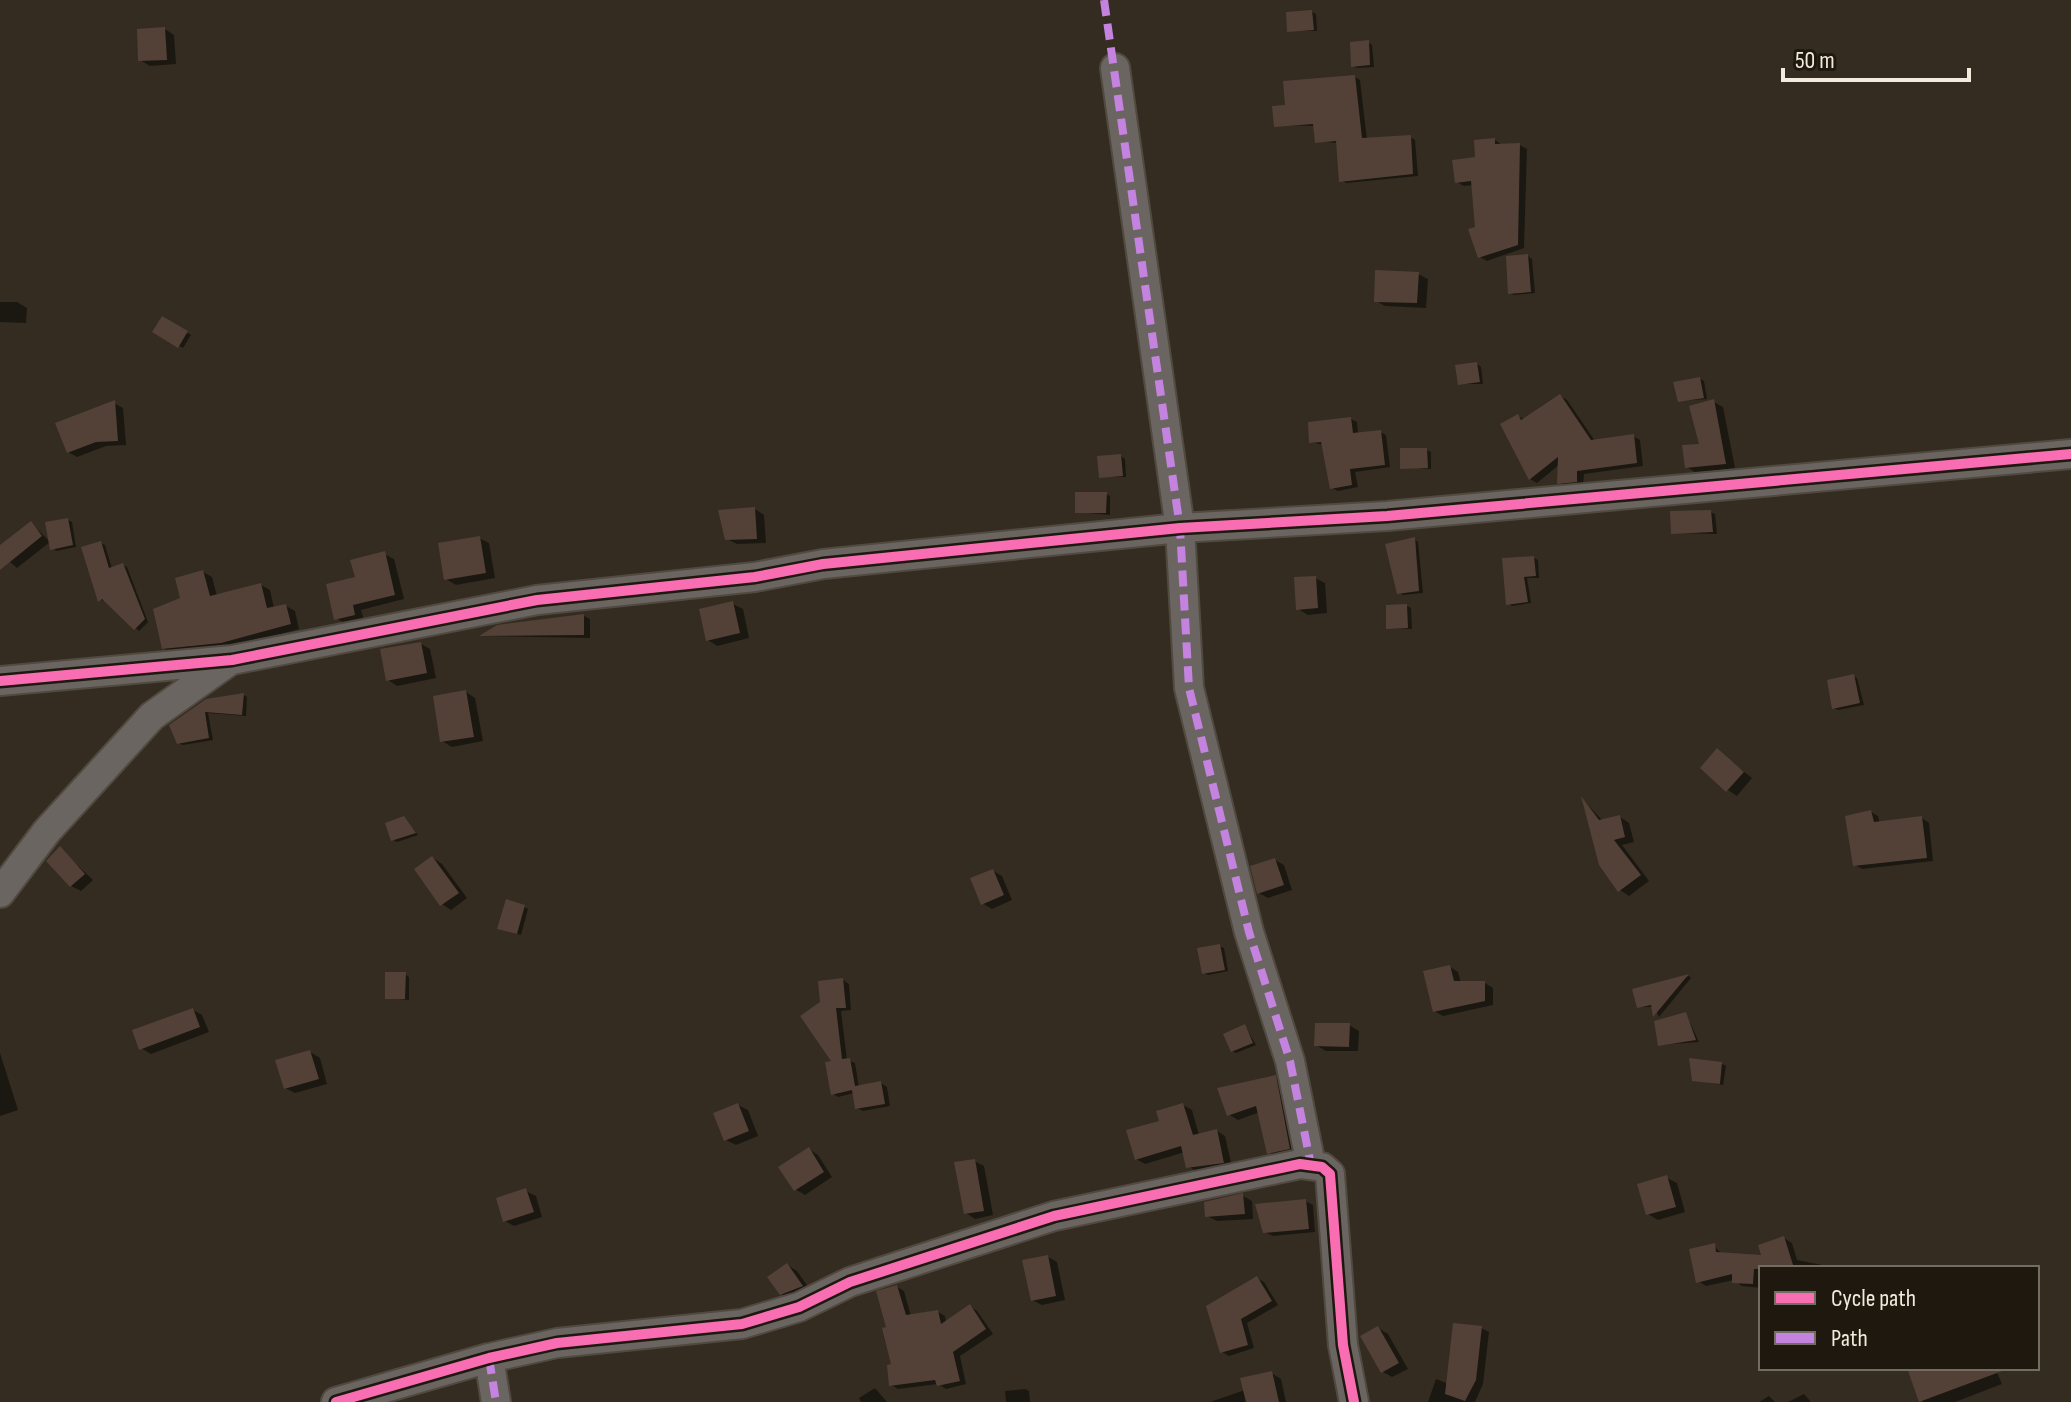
<svg xmlns="http://www.w3.org/2000/svg" width="2071" height="1402" font-family="'Sofia Sans Condensed',sans-serif">
	<style>
		.shadow { fill: #0007 }
		.building { fill: #534137 }
		.lines { fill: none; stroke-linecap: round; stroke-linejoin: round }
		.minor-casing { stroke: #514a40; stroke-width: 32 }
		.minor { stroke: #6b6561; stroke-width: 28 }
		.quiet { stroke: #c483df; stroke-width: 8; stroke-dasharray: 16 8; stroke-linecap: butt }
		.cycleway-casing { stroke: #1e180e; stroke-width: 15 }
		.cycleway { stroke: #f96db3; stroke-width: 10 }
	</style>
	<rect width="100%" height="100%" fill="#342c20"/>
	<path class="shadow" d="M1312 12 1316 14 1317 31H1289Z
		M165 29 174 35 176 64 150 66 140 60Z
		M1368 42 1372 45 1374 67 1357 68 1353 66Z
		M1355 77 1360 80 1367 140 1410 137 1415 140 1418 176 1346 183 1341 180 1338 143 1316 141V126L1276 125Z
		M1495 140 1502 145H1520L1527 149 1524 248 1487 261 1480 257 1473 185 1464 186 1457 182Z
		M1528 256 1532 259 1535 293 1514 295 1510 293Z
		M1418 274 1428 279 1426 308 1385 306 1376 301Z
		M0 302H17L27 308 26 323 0 322Z
		M163 319 191 335 183 348 155 331Z
		M1477 364 1481 367 1483 384H1460Z
		M1700 379 1704 381 1707 399 1679 401Z
		M1560 396 1567 400 1595 441 1633 436 1640 440 1643 466 1584 474 1583 485 1566 486 1559 482 1560 464 1537 483 1530 479 1518 416 1525 420Z
		M1714 402 1723 407 1735 468 1696 473 1687 467 1701 445Z
		M114 403 123 408 126 445 106 446 77 457 68 452Z
		M1351 419 1357 422 1358 434 1380 432 1386 435 1390 467 1355 472 1358 487 1338 491 1332 488 1324 445 1311 442Z
		M1427 450 1431 452V469L1402 467Z
		M1121 456 1125 459 1126 477H1101Z
		M1106 494 1110 496V515L1077 512Z
		M755 509 764 515 766 543 737 544 727 539Z
		M1710 512 1715 514 1717 534 1673 533Z
		M68 520 72 522 76 547 56 551 50 542 17 568 0 553V548L31 523 50 542Z
		M479 538 489 543 495 578 456 585 446 579Z
		M1414 539 1418 542 1423 593 1403 595 1399 592Z
		M101 543 105 545 112 569 123 565 127 567 148 622 139 631 107 601 100 600Z
		M384 554 394 559 404 599 361 610 364 620 346 624 336 618 357 579Z
		M1534 558 1538 560 1539 578H1527L1531 603 1512 606 1508 603Z
		M203 572 212 577 217 596 261 585 270 590 274 608 286 606 295 611 299 629 231 647 172 653 163 648Z
		M1315 578 1325 583 1327 613 1308 615 1298 609Z
		M733 604 743 609 749 638 717 646 708 640Z
		M1407 606 1411 608 1412 629 1388 628Z
		M584 616 590 619V638L483 636Z
		M421 644 430 649 436 678 397 686 388 680Z
		M1853 676 1857 678 1864 705 1838 710 1834 708Z
		M466 692 475 698 483 741 452 747 442 741Z
		M244 695 247 697 246 716 208 713 213 740 183 745 179 743 171 726Z
		M1718 751 1752 778 1737 796 1728 790Z
		M1584 801 1603 821 1620 817 1629 823 1634 842 1622 845 1649 881 1629 896 1620 890Z
		M1871 812 1878 816 1880 824 1922 818 1929 823 1933 861 1862 869 1855 865Z
		M404 818 418 835 397 842 393 840Z
		M60 849 93 880 81 891 71 886Z
		M433 858 442 864 467 898 451 910 442 904Z
		M1275 860 1284 865 1292 890 1268 898 1259 893Z
		M993 871 1002 876 1012 900 992 909 982 903Z
		M524 907 528 909 521 935 503 930Z
		M1219 946 1224 948 1228 971 1208 975 1204 973Z
		M1450 967 1458 972 1461 983H1485L1493 988V1005L1443 1016 1434 1011Z
		M405 974 409 977V1000L387 998Z
		M1689 976 1691 978 1659 1017 1654 1007H1639L1635 990Z
		M843 980 849 984 851 1010 841 1011 847 1060 855 1063 859 1087 881 1083 887 1087 890 1106 863 1111 857 1108 854 1093 838 1097 833 1094 835 1063 822 1002Z
		M193 1010 202 1015 209 1032 151 1054 141 1048Z
		M1686 1014 1699 1042 1660 1045Z
		M1349 1025 1359 1031 1358 1051H1326L1316 1045Z
		M1245 1026 1256 1045 1236 1053 1232 1051Z
		M310 1052 320 1058 327 1084 295 1093 285 1088Z
		M0 1053 18 1110 0 1116Z
		M1722 1064 1726 1066 1723 1085 1694 1080Z
		M1275 1077 1285 1083 1299 1154 1278 1158 1269 1152 1260 1112 1238 1120 1228 1114Z
		M738 1105 748 1110 758 1136 736 1145 726 1140Z
		M1183 1105 1192 1110 1199 1135 1217 1131 1225 1136 1232 1167 1196 1171 1188 1166 1185 1152 1145 1164 1136 1159Z
		M809 1149 818 1155 832 1177 805 1195 795 1189Z
		M974 1161 984 1166 993 1215 975 1219 966 1213Z
		M1667 1178 1677 1183 1685 1212 1658 1220 1648 1214Z
		M526 1191 536 1196 542 1217 514 1226 505 1221Z
		M1243 1196 1252 1201 1253 1219 1217 1221 1207 1216Z
		M1305 1201 1313 1205 1315 1232 1273 1236 1265 1232Z
		M1784 1238 1792 1243 1797 1260 1822 1265 1761 1268V1288L1742 1286 1734 1280 1706 1286 1698 1281 1714 1246 1723 1255 1764 1258Z
		M1048 1257 1057 1262 1065 1300 1042 1305 1032 1300Z
		M787 1265 797 1271 811 1291 791 1299 781 1294Z
		M1257 1278 1264 1282 1278 1305 1247 1323 1254 1348 1229 1356 1222 1352Z
		M897 1287 904 1291 911 1316 938 1312 945 1316 946 1322 970 1306 977 1311 993 1334 960 1356 966 1384 946 1389 938 1384 898 1389 890 1384 893 1366 889 1328Z
		M1378 1328 1388 1334 1408 1369 1392 1377 1383 1372Z
		M1481 1328 1489 1332 1483 1384 1475 1402H1428L1436 1379 1449 1384Z
		M1909 1368H1995L2002 1384 1955 1402H1923Z
		M1271 1373 1281 1379 1286 1402H1210L1245 1390Z
		M875 1388 887 1402H861L859 1398Z
		M1025 1389 1029 1391 1030 1402H1006L1005 1391Z
		M1804 1394 1811 1402H1788Z
		M1769 1396 1775 1402H1759Z"/>
	<path class="building" d="M1312 10 1314 30 1287 32 1286 12Z
		M165 27 167 60 138 61 137 29Z
		M1369 40 1370 65 1351 67 1350 42Z
		M1355 75 1362 138 1411 135 1413 174 1339 182 1336 141 1315 143 1313 124 1274 127 1272 106 1285 105 1283 81Z
		M1495 138V144L1520 143 1518 245 1478 258 1468 229 1475 227 1471 181 1455 183 1452 160 1475 157 1474 140Z
		M1528 254 1531 292 1508 294 1506 256Z
		M1375 270 1419 272 1417 303 1374 302Z
		M162 316 188 331 178 348 152 332Z
		M1477 362 1480 382 1458 385 1455 365Z
		M1700 377 1704 398 1678 402 1673 382Z
		M1560 394 1591 440 1634 434 1637 463 1577 471V482L1557 484 1558 457 1529 480 1500 424 1518 414 1521 420Z
		M1714 399 1726 464 1685 468 1682 445 1699 444 1689 406Z
		M115 400 118 441 96 442 67 453 55 423Z
		M1351 417 1353 433 1381 430 1385 465 1350 469 1352 485 1330 489 1321 442 1309 443 1308 422Z
		M1400 448H1427L1428 468 1400 469Z
		M1121 454 1123 476 1099 478 1097 456Z
		M1075 492H1107L1106 513H1075Z
		M755 507 757 539 725 540 718 510Z
		M1711 510 1713 532 1671 534 1670 511Z
		M68 518 73 545 50 550 45 522Z
		M31 521 42 536 0 570V545Z
		M480 536 486 573 444 580 438 543Z
		M1415 537 1419 591 1397 594 1385 544Z
		M101 541 109 568 123 563 145 619 134 630 102 599 98 602 81 547Z
		M385 551 395 595 353 605 355 615 334 620 326 584 355 577 350 560Z
		M1534 556 1536 576 1524 577 1528 602 1506 605 1502 558Z
		M203 570 210 596 261 583 267 608 286 604 291 624 221 643 162 649 153 609 180 598 175 578Z
		M1316 576 1318 608 1296 610 1294 577Z
		M733 601 740 633 706 641 699 609Z
		M1407 604 1408 628 1386 629V605Z
		M584 614V635L479 636 497 625Z
		M421 642 427 673 386 681 380 649Z
		M1854 674 1860 703 1832 709 1827 680Z
		M466 690 474 737 440 742 433 696Z
		M244 693 242 715 205 712 209 738 177 744 169 725 206 699Z
		M1717 748 1744 772 1726 792 1700 768Z
		M1581 796 1599 820 1620 815 1625 837 1614 840 1641 875 1618 892 1599 865Z
		M1871 810 1874 822 1922 816 1927 858 1853 866 1845 816Z
		M404 816 416 833 391 841 385 823Z
		M60 846 85 874 70 887 46 861Z
		M432 856 459 893 440 906 414 869Z
		M1275 858 1284 885 1257 894 1250 866Z
		M993 869 1004 895 981 905 970 878Z
		M506 899 525 905 517 934 497 929Z
		M1220 944 1225 970 1202 974 1197 948Z
		M1450 965 1454 981H1485V1001L1433 1012 1423 971Z
		M385 972H406L405 999H385Z
		M1689 974 1653 1017 1651 1005 1637 1008 1632 989Z
		M843 978 846 1008H836L842 1059 850 1058 855 1086 881 1081 885 1104 855 1109 852 1090 831 1095 825 1062 831 1061 800 1016 820 1002 818 981Z
		M193 1008 200 1027 139 1050 132 1030Z
		M1686 1012 1696 1040 1658 1046 1654 1021Z
		M1315 1023H1350L1349 1047 1314 1046Z
		M1245 1024 1253 1043 1231 1052 1223 1034Z
		M310 1050 319 1079 284 1089 275 1060Z
		M1689 1058 1722 1062 1720 1084 1692 1081Z
		M1276 1075 1290 1149 1267 1154 1256 1106 1227 1116 1217 1088Z
		M738 1103 749 1131 724 1141 713 1113Z
		M1183 1103 1193 1135 1217 1129 1224 1163 1186 1168 1181 1146 1135 1160 1126 1130 1159 1121 1156 1111Z
		M809 1147 824 1172 794 1191 778 1167Z
		M975 1159 984 1211 964 1214 954 1162Z
		M1667 1175 1676 1207 1646 1215 1637 1184Z
		M526 1188 534 1212 503 1222 496 1198Z
		M1243 1193 1245 1214 1205 1217 1204 1202Z
		M1306 1199 1309 1229 1263 1233 1255 1204Z
		M1784 1236 1794 1268 1754 1269 1753 1284 1732 1283V1274L1696 1283 1689 1249 1715 1243 1716 1252 1761 1255 1758 1245Z
		M1048 1255 1056 1296 1031 1301 1022 1260Z
		M787 1263 803 1286 780 1295 767 1277Z
		M1257 1276 1272 1301 1241 1319 1248 1345 1220 1353 1206 1306Z
		M897 1285 906 1315 938 1310 941 1324 970 1304 986 1329 953 1352 960 1381 937 1386 935 1380 889 1386 887 1365 891 1364 882 1328 886 1327 876 1291Z
		M1453 1323 1482 1326 1476 1380 1465 1401 1445 1394Z
		M1378 1326 1399 1363 1381 1373 1360 1336Z
		M1907 1368H2004L2005 1370 1919 1402Z
		M1272 1371 1279 1402H1246L1240 1378Z"/>
	<g class="lines">
		<defs>
			<path id="minor" d="M1115 68 1180 528 1189 688 1249 932 1290 1061 1311 1165
				M0 681 232 660 537 600 755 577 823 564 1180 528 1387 516 2071 454
				M0 893 47 831 152 716 231 660
				M489 1358 496 1402
				M336 1402 489 1358 557 1343 742 1324 799 1307 850 1282 1054 1216 1300 1164 1322 1167 1330 1174 1343 1345 1354 1402"/>
		</defs>
		<use href="#minor" class="minor-casing"/>
		<use href="#minor" class="minor"/>
		<path class="quiet" d="M1104 0 1180 528 1189 688 1249 932 1290 1061 1311 1165
			M489 1358 496 1402"/>
		<defs>
			<path id="cycleway" d="M0 681 232 660 537 600 755 577 823 564 1180 528 1387 516 2071 454
				M336 1402 489 1358 557 1343 742 1324 799 1307 850 1282 1054 1216 1300 1164 1322 1167 1330 1174 1343 1345 1354 1402"/>
		</defs>
		<use href="#cycleway" class="cycleway-casing"/>
		<use href="#cycleway" class="cycleway"/>
	</g>
	<rect x="1759" y="1266" width="280" height="104" fill="#1e180e" stroke="#736c60" stroke-width="2"/>
	<rect x="1775" y="1292" width="40" height="12" fill="#f96db3" stroke="#736c60" stroke-width="2"/>
	<text x="1831" y="1306" font-size="24" fill="#f3eadc">Cycle path</text>
	<rect x="1775" y="1332" width="40" height="12" fill="#c483df" stroke="#736c60" stroke-width="2"/>
	<text x="1831" y="1346" font-size="24" fill="#f3eadc">Path</text>
	<path d="M1783 68v12h186v-12" fill="none" stroke="#f3eadc" stroke-width="4"/>
	<text x="1795" y="68" font-size="24" fill="#f3eadc" stroke="#1e180e" stroke-width="6" paint-order="stroke">50 m</text>
</svg>
